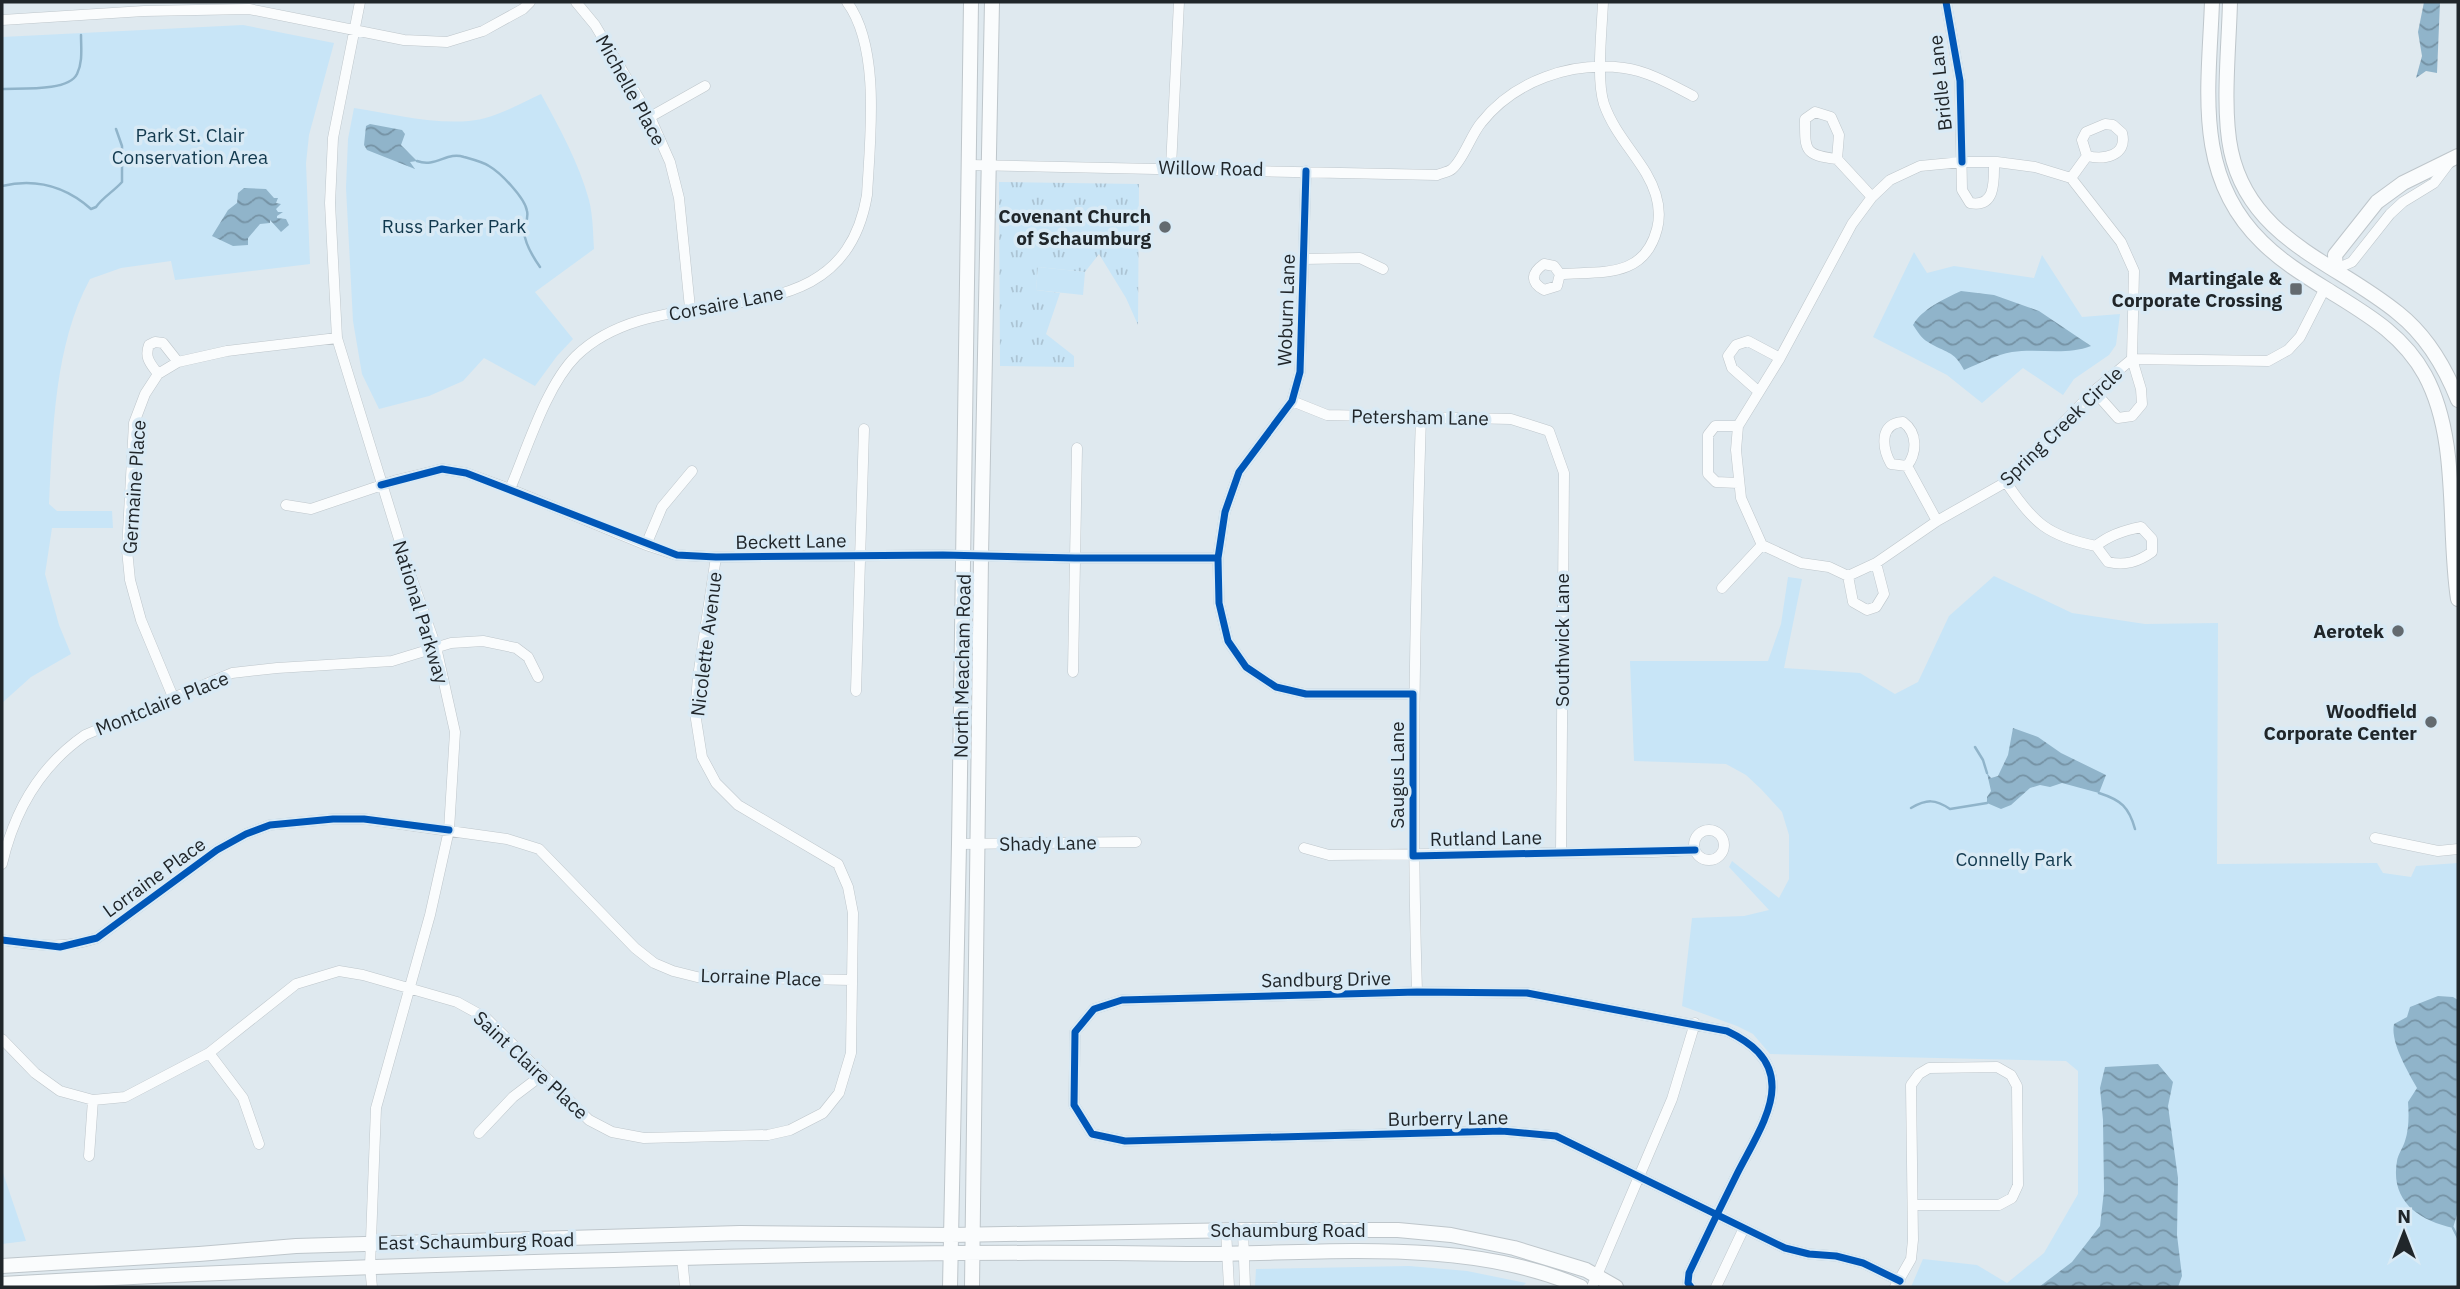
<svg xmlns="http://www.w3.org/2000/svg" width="2460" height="1289" font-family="'IBM Plex Sans',sans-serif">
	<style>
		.grass { fill: url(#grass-tufts) }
		.park { fill: #c8e5f7 }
		.water { fill: url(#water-waves) }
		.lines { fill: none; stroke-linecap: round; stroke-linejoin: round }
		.stream { stroke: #90b4ca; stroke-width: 2.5 }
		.street-casing { stroke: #bec6cb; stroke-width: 11 }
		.secondary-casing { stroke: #bec6cb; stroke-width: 16 }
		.street { stroke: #fafcfd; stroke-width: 10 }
		.secondary { stroke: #fafcfd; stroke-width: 14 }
		.cycleway-casing { stroke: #d9eaf5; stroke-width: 11 }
		.cycleway { stroke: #0057b8; stroke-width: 7 }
		.poi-dot { fill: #636a6f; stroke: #d9eaf5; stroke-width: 2.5 }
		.labels { text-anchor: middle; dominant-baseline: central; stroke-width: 7; stroke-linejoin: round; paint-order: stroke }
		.street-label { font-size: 19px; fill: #20262a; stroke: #d9eaf5 }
		.park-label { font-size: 19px; fill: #12394e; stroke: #d9eaf5 }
		.poi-label { font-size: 19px; font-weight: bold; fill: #20262a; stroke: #d9eaf5; text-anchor: end }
	</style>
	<defs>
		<pattern id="grass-tufts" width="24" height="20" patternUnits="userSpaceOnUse" patternTransform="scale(1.75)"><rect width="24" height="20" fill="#c8e5f7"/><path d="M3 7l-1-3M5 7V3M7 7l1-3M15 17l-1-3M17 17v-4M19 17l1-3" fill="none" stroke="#acc4d4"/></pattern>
		<pattern id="water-waves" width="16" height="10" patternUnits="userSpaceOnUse" patternTransform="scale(1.75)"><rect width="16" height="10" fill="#90b4ca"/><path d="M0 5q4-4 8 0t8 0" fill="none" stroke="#7592a4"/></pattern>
	</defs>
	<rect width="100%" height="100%" fill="#dfe9ef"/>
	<path class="grass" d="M999 182 1139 184 1138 325 1126 298 1099 254 1085 272 1038 267 1036 290 1060 293 1046 334 1074 356V367L1000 366Z"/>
	<path class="park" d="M243 25 334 43 309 135 306 163 310 264 175 280 171 261 121 268 90 279C54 346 53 430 49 504L57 511H112L113 528H52L45 574 59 625 71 654 31 677 2 703V37Z
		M541 94C559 127 579 163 589 200 593 216 593 233 594 249L535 292 573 339 557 356 535 386 484 358 463 381 429 396 379 409 362 374 353 321 346 188 348 139 354 108C392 114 431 124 469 121 494 119 519 104 541 94Z
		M1914 252 1927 273 1954 266 2034 278 2042 255 2082 317 2120 314 2116 345 2109 355 2074 379 2063 395 2023 368 1982 403 1947 375 1873 337Z
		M1038 267 1085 272 1083 295 1036 290Z
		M1994 576 2072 613 2145 624 2218 623 2217 864 2377 863 2383 873 2411 877 2416 866 2458 863V1287H1911L1923 1259 1977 1265 2007 1283 2044 1253 2078 1194V1071L2066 1061 1770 1054 1753 1034 1737 1026 1682 1006 1692 918 1744 916 1769 910 1729 867 1732 861 1779 898 1789 879V835L1782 812 1761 789 1746 775 1726 764 1634 761 1630 661H1768L1781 624 1788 577 1802 579 1784 668 1860 673 1895 694 1918 682 1949 616Z
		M2 1170 26 1241 2 1244Z
		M1409 1266 1467 1271 1526 1283 1522 1287H1255L1256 1269Z"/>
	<path class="water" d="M2424 2H2440L2437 73 2426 71 2416 78 2422 56 2418 32Z
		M370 124 402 130 405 134 401 145 417 161 410 162 415 169 367 150 364 145 366 126Z
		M244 188 266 189 274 198H278L276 203 281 204 276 209 278 212H283L277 216V218L286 219 289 225 281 232 270 220V223L260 224 248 238V245L233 246 212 236 228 210 237 203 238 193Z
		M1961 291 1994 295 2039 311 2091 346C2065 356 2039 348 2012 352 1996 355 1980 363 1964 370 1954 350 1945 353 1928 342 1922 339 1917 331 1913 325 1922 309 1944 299 1961 291Z
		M2013 728 2038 737 2061 753 2106 775 2099 793 2062 783 2050 787 2040 785 2030 788 2011 805 2001 809 1987 803V797L1991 791 1987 773 1991 778 1998 776 2008 755Z
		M2438 996 2453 997 2458 1000 2456 1127 2458 1211 2453 1228C2418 1220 2390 1201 2397 1161 2398 1154 2403 1148 2405 1141 2409 1129 2409 1115 2408 1102L2417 1088C2408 1072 2390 1042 2394 1024L2407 1017 2410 1007Z
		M2158 1064 2173 1082 2168 1106 2178 1178 2177 1235 2182 1276 2178 1287H2039L2072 1262 2100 1226 2104 1191 2103 1120 2100 1088 2105 1067Z"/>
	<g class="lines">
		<path class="stream" d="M2 89C20 88 68 92 77 74 83 62 81 48 81 35
			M417 161C436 168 447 151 464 157 471 159 483 162 489 166 501 173 525 198 527 211 529 219 524 225 524 232 525 243 533 257 540 267
			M2 186C36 178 65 186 91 209L96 207C103 197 113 192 122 182V146L116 129
			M1975 747 1983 760 1987 773
			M2099 793C2121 800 2129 807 2135 829
			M1911 808C1927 799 1935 799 1950 809L1987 803
			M2453 1228 2458 1238"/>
		<defs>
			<path id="street" d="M360 2 333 138 330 203 337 338 407 565 436 647 455 732 449 830 430 915 376 1108 370 1266 372 1287
				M576 2 595 25 650 117 670 162 679 198 690 308
				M1946 2 1960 81 1962 190 1970 203C1996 208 1994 181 1994 162
				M2 20 144 11 249 9 404 40 447 42 483 31 523 9 530 2
				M650 117 705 86
				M2105 124 2113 125 2122 133C2128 156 2104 160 2087 156L2082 140 2086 132Z
				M1837 159 1839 135 1831 117 1815 112 1805 119C1805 151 1804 155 1837 159L1872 197
				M1962 162H1997L2035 167 2071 178 2121 242 2134 271 2132 359 2094 391 2006 482 1937 521 1876 563 1848 576 1829 567 1801 563 1762 545 1741 498 1736 450 1738 426 1780 358 1852 224 1872 197 1890 180 1920 166Z
				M970 165 1437 175C1441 173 1449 172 1452 169 1463 160 1471 135 1481 123 1514 81 1571 61 1624 68 1648 71 1672 85 1693 96
				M1171 167 1179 2
				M1306 171 1300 372 1292 401 1239 472 1225 512 1218 558 1219 603 1228 641 1246 667 1276 687 1306 694H1413
				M2071 178 2087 156
				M1303 259 1360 258 1383 269
				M2336 269 2352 262 2390 214 2403 202 2434 183 2452 159
				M1560 274 1557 286 1544 290C1530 282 1531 273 1544 264L1554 266 1560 274C1602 271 1644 279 1657 229 1662 210 1656 190 1646 173 1632 150 1613 130 1604 104 1596 80 1602 29 1603 2
				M158 374C151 364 144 358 149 345L155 342 163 343 178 362
				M1758 391 1732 368 1728 356 1736 345 1748 341 1780 358
				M2094 391 2118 418 2132 416 2142 404 2141 389 2132 359 2268 361 2288 350 2300 337 2325 288
				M1292 401 1327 415 1511 419 1549 431 1564 473 1561 853
				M1903 422C1918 433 1917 453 1907 466L1891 464C1882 448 1879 423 1903 422Z
				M1738 426H1715L1708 435V474L1716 482 1738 483
				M1907 466 1937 521
				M2006 482C2033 523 2048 536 2096 546
				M510 489C527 449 546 386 576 356 664 270 841 351 867 195 870 139 881 48 847 2
				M286 505 311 509 397 480 442 469 466 473 510 489 646 545 677 555 716 557 943 555 1075 558H1218
				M2141 527 2152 539V552C2138 562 2125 566 2108 562L2096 546C2109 535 2125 530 2141 527Z
				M646 545 662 507 692 471
				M1848 576 1853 602 1867 610 1876 607 1884 594 1876 563
				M1722 588 1762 545
				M1073 672 1077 448
				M856 691 864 429
				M173 697 141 620 130 580 127 550 134 423 145 394 158 374 178 362 227 351 337 338
				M1694 845a15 15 0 1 1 30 0a15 15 0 1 1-30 0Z
				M2375 838 2438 851 2458 849
				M959 844 1136 842
				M1304 848 1329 855 1653 852 1695 850
				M2 864C14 812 40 766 85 735L232 673 277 668 392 661 451 643 483 641 516 648 528 657 538 677
				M2 940C40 945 59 950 97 938L217 850 246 834 270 825 333 819H364L507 839 539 849 635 948 654 963 673 971 697 977 852 980
				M1417 992C1411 800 1415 609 1421 417
				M2 1039 35 1073 60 1091 93 1100 125 1097 209 1053 296 984 339 971 363 975 457 1002 486 1018 589 1120 612 1132 644 1138 768 1135 790 1130 823 1113 839 1093 851 1053 853 913 848 887 838 864 738 805 716 783 702 757 695 713 698 677 716 557
				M209 1053 243 1098 259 1144
				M479 1133 513 1097 542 1075
				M89 1156 93 1100
				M1226 1230 1229 1287
				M1243 1230 1245 1287
				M682 1258 685 1287
				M1592 1287 1672 1099 1695 1023
				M1691 1287 1688 1283 1689 1273C1704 1241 1720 1208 1736 1176 1748 1151 1773 1114 1772 1086 1772 1058 1750 1042 1727 1031L1527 993 1417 992 1122 1000 1094 1009 1075 1032 1074 1105 1092 1134 1125 1141 1502 1131 1556 1136 1785 1248 1809 1254 1836 1256 1863 1263 1900 1281
				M1716 1287 1744 1228
				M1895 1287 1911 1259 1913 1240 1911 1085 1919 1074 1929 1068 1997 1067 2011 1075 2017 1086 2018 1185 2012 1198 1999 1205H1913"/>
			<path id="secondary" d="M2212 2C2209 88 2193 175 2262 242 2282 262 2307 277 2331 292 2368 315 2403 335 2425 375 2460 440 2447 527 2458 599
				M2230 2C2229 46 2222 109 2231 151 2250 240 2336 262 2398 313 2427 336 2445 367 2458 400
				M2336 269 2335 255 2377 202 2403 183 2458 156
				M2 1266 199 1254 296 1246 740 1233 951 1235 1243 1230H1398L1451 1235 1514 1248 1586 1270 1616 1287
				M2 1284C206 1272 410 1265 614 1260 805 1254 996 1251 1187 1254 1314 1255 1463 1235 1581 1287
				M950 1287 959 844 971 2
				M972 1287 981 556 992 2"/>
		</defs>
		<use href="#street" class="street-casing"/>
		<use href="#secondary" class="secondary-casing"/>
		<use href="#street" class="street"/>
		<use href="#secondary" class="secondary"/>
		<defs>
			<path id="cycleway" d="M1946 2 1960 81 1962 162
				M1306 171 1300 372 1292 401 1239 472 1225 512 1218 558 1219 603 1228 641 1246 667 1276 687 1306 694H1413V856L1695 850
				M381 485 442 469 466 473 677 555 716 557 943 555 1075 558H1218
				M2 940 60 947 97 938 217 850 246 834 270 825 333 819H364L449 830
				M1691 1287 1688 1283 1689 1273C1704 1241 1720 1208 1736 1176 1748 1151 1773 1114 1772 1086 1772 1058 1750 1042 1727 1031L1527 993 1417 992 1122 1000 1094 1009 1075 1032 1074 1105 1092 1134 1125 1141 1502 1131 1556 1136 1785 1248 1809 1254 1836 1256 1863 1263 1900 1281"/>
		</defs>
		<use href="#cycleway" class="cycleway-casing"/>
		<use href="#cycleway" class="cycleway"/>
	</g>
	<g class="poi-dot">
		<circle cx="1165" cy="227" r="7"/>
		<rect x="2289" y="282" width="14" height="14" rx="3.5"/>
		<circle cx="2398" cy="631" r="7"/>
		<circle cx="2431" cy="722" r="7"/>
	</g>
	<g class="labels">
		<g class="street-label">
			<text transform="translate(1940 83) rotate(-96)">Bridle Lane</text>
			<text transform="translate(631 90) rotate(61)">Michelle Place</text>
			<text transform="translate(1211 168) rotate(1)">Willow Road</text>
			<text transform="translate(726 303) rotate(-11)">Corsaire Lane</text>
			<text transform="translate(1286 310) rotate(-88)">Woburn Lane</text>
			<text transform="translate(1420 417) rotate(1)">Petersham Lane</text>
			<text transform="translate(2061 426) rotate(-44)">Spring Creek Circle</text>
			<text transform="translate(134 487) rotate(-86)">Germaine Place</text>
			<text transform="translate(791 541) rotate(-1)">Beckett Lane</text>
			<text transform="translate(421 612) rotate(73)">National Parkway</text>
			<text transform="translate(1562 640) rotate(-90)">Southwick Lane</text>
			<text transform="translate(706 644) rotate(-83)">Nicolette Avenue</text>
			<text transform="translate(962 666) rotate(-89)">North Meacham Road</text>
			<text transform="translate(162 703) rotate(-22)">Montclaire Place</text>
			<text transform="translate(1397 775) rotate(-90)">Saugus Lane</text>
			<text transform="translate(1486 838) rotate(-1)">Rutland Lane</text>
			<text transform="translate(1048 843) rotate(-1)">Shady Lane</text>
			<text transform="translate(154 877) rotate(-36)">Lorraine Place</text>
			<text transform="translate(761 977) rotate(2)">Lorraine Place</text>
			<text transform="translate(1326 979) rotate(-1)">Sandburg Drive</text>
			<text transform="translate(531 1065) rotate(43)">Saint Claire Place</text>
			<text transform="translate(1448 1118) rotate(-1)">Burberry Lane</text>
			<text x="1288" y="1230">Schaumburg Road</text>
			<text transform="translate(476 1241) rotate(-1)">East Schaumburg Road</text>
		</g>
		<g class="park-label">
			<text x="190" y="135">Park St. Clair<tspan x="190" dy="22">Conservation Area</tspan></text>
			<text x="454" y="226">Russ Parker Park</text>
			<text x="2014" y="859">Connelly Park</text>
		</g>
		<g class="poi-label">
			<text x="1151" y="216">Covenant Church<tspan x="1151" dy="22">of Schaumburg</tspan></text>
			<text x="2282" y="278">Martingale &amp;<tspan x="2282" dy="22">Corporate Crossing</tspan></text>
			<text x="2384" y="631">Aerotek</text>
			<text x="2417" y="711">Woodfield<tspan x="2417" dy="22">Corporate Center</tspan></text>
		</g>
	</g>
	<rect width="2460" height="1289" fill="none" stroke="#20262a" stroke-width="7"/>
	<g transform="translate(2404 1233)" stroke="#d9eaf5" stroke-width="5" paint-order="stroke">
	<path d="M0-5L12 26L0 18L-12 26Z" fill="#20262a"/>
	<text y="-10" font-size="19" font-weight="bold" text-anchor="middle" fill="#20262a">N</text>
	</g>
</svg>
